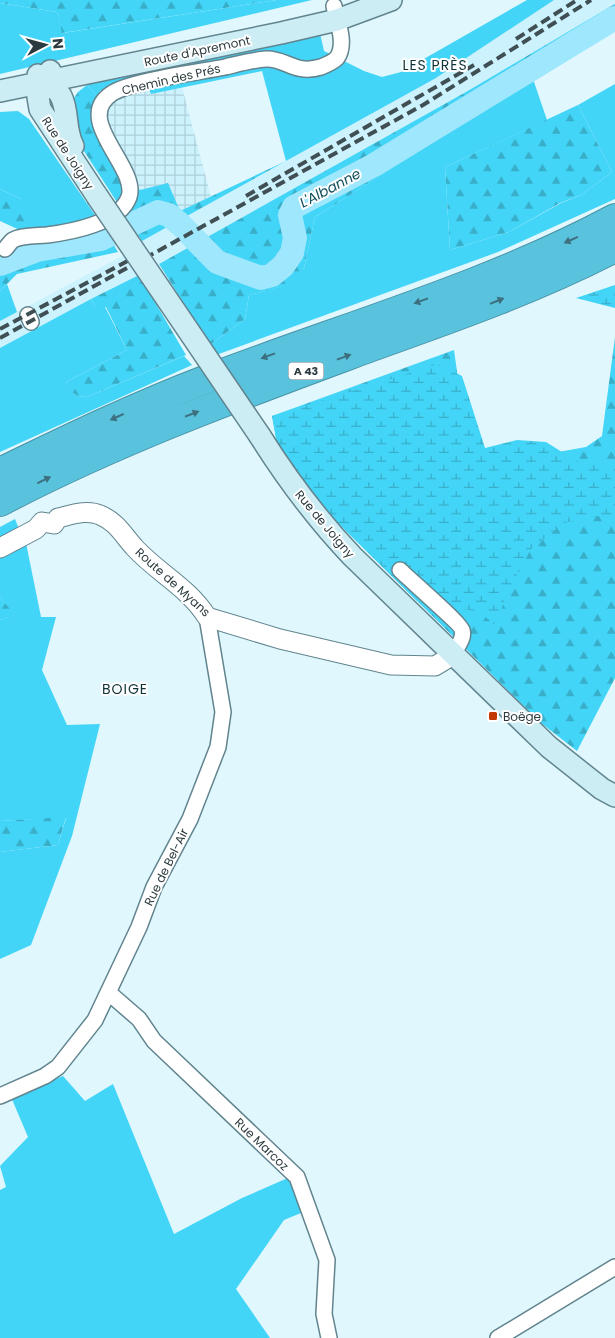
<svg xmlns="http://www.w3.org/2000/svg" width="615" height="1338" font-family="Poppins,sans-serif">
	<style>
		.built { fill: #ccf2fd }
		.industrial { fill: url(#industrial-grid) }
		.green { fill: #43d5f7 }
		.forest { fill: url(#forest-firs) }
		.wetland { fill: url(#wetland-marsh) }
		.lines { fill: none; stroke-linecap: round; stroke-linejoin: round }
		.river { stroke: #9ee7fc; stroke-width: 24 }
		.minor-casing { stroke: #61848e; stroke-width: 18 }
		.tertiary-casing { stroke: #61848e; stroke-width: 21 }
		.secondary-casing { stroke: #61848e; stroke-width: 24 }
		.motorway-casing { stroke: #4992a5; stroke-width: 30 }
		.minor { stroke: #fff; stroke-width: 15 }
		.tertiary { stroke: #fff; stroke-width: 19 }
		.secondary { stroke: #cdedf5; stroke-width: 21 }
		.motorway { stroke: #59c2dd; stroke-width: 28 }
		.rail { stroke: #404f54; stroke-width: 4; stroke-dasharray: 10 5; stroke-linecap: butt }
		.secondary-bridge-casing { stroke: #61848e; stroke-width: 24; stroke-linecap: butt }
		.secondary-bridge { stroke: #cdedf5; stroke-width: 21 }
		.oneway { fill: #3d707e }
		.poi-dot { fill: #c23a02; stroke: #fff; stroke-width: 2 }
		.labels { text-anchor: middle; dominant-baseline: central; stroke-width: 4; stroke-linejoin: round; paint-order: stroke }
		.shield { fill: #fff; stroke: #6b7578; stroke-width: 1 }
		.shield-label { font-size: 11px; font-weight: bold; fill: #2b3a3e }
		.street-label { font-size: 12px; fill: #2b3a3e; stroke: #fff }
		.poi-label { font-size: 12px; fill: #2b3a3e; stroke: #fff; text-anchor: start }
		.neighbourhood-label { font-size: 14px; letter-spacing: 1px; fill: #10333b; stroke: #fff }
		.water-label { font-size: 14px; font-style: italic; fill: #0f4d5b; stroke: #fff }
	</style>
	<defs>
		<pattern id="industrial-grid" width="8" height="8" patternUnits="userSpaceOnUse" patternTransform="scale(1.25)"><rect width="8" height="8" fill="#ccf2fd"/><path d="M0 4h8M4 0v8" fill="none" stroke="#afd0da"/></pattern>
		<pattern id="forest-firs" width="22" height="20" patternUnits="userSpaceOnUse" patternTransform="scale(1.25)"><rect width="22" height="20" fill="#43d5f7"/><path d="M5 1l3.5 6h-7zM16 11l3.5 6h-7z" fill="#38aec9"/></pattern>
		<pattern id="wetland-marsh" width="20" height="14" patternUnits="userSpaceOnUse" patternTransform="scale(1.25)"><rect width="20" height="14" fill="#43d5f7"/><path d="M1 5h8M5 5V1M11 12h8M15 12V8" fill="none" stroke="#38aec9"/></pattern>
	</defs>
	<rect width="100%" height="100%" fill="#e0f7fe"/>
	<path class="built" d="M554 0H615V4L466 92 159 264 142 241 436 78Z
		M126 254 139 275 0 348V321Z"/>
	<path class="industrial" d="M182 87 211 197 180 211 140 190 137 179 116 144 106 121 108 106 113 100 129 93 149 89 151 94Z"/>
	<path class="green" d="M277 0H312L0 74V3L57 12 63 33Z
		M527 0H554L436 78 286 161 262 71 151 94 149 89 261 66 259 55 109 86 100 91 97 96 87 85 98 79 320 33 324 51 364 71 382 77 401 72Z
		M533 79 547 120 445 167 450 250 509 232 561 203 581 195 612 172 578 105 615 84V199L498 252 216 355 210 345 245 319 249 295 282 286 304 268 315 217Z
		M18 111 29 119 97 218 24 232 21 199 0 189V112Z
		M7 284 17 312 0 321V291Z
		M91 299 95 307H105L127 350 66 382 69 390 78 396 87 397 184 356 192 365 0 452V348Z
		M15 519 19 529 0 539V527Z
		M26 543 41 617H56L42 670 67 725 100 724 72 836 31 945 0 959V852L58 845 66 818 0 821V620L14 615 0 597V558Z
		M63 1076 85 1101 113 1084 174 1234 242 1198 290 1177 301 1213 284 1220 236 1289 270 1338H0V1190L6 1187 0 1166 28 1137 11 1097Z"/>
	<path class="forest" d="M0 0H277L62 33 57 12 0 3Z
		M615 4V28L315 217 304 268 287 285 249 295 245 319 210 345 159 264 466 92Z
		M87 85 97 96 95 103 115 164 140 190 168 183 180 211 286 161 142 241 73 134 72 101 78 92Z
		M578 105 612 172 581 195 560 203 509 232 450 250 445 167Z
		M0 189 21 199 32 217 24 232 0 221Z
		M102 225 118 252 17 274 0 291V252L30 240Z
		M139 275 186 355 87 397 78 396 68 390 66 382 127 350 106 307H95L91 299Z
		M615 337V678L577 751 541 723 336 521 278 449 272 416 454 350 468 450 519 459 586 447 602 436Z
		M0 597 15 615 0 620Z
		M66 817 58 845 0 852V821Z"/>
	<path class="wetland" d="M615 285V308L576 298Z
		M438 364 462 376 485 448 517 440 546 442 578 462 615 463V517L595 516 564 523 531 549 505 597 497 627 480 612 417 601 336 521 278 449 272 416Z"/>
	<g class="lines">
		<path class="river" d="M0 264 37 250 101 239 158 212 169 215 181 225 217 262 261 278 272 275 283 266 292 253 295 238 290 215 294 207 374 165 615 18"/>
		<defs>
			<path id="minor" d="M5 249C8 246 10 242 13 240 22 235 37 236 47 235 71 232 120 223 129 197 139 168 73 120 111 94 129 81 201 72 225 67 238 64 252 60 266 59 286 58 294 75 321 67 326 65 333 62 337 58 347 44 337 21 334 6
				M28 315 31 322
				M400 570C409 579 461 624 462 630 465 638 456 648 453 655
				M109 993 139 1019 154 1041 297 1177 327 1260 324 1314 329 1338
				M0 1096 45 1076 58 1067 95 1020 139 927 154 887 190 819 218 747 223 712 207 617
				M498 1338 615 1267"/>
			<path id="tertiary" d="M0 548 36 529 42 522 54 524 58 518C71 515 87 509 100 515 117 522 123 535 135 548 158 573 189 588 207 617L280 639 391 665 435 666 453 655"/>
			<path id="secondary" d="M50 71 38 97 40 109 97 196
				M38 75C45 81 57 88 61 96 69 112 64 128 73 146
				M0 91 281 33 337 20 391 0
				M260 436C287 479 317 519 352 556L549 747 602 789 615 796"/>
			<path id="motorway" d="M0 472C68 439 136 406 207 379 343 327 486 287 615 218
				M0 502C118 440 242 395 366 349 450 319 536 289 615 248"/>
		</defs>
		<use href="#minor" class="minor-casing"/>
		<use href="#tertiary" class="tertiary-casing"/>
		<use href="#secondary" class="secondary-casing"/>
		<use href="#motorway" class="motorway-casing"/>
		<use href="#minor" class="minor"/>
		<use href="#tertiary" class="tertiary"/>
		<use href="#secondary" class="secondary"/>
		<use href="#motorway" class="motorway"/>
		<path class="rail" d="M516 39 577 0
			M246 196 474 65
			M0 329 137 256
			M0 338 423 105 591 0"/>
		<defs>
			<path id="secondary-bridge" d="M97 196 260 436"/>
		</defs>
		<use href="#secondary-bridge" class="secondary-bridge-casing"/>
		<use href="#secondary-bridge" class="secondary-bridge"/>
	</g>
	<defs><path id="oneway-solid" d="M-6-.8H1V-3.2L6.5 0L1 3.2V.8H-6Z" transform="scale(1.25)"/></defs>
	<g class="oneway">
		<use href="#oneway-solid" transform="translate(571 240) rotate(156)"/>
		<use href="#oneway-solid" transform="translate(421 301) rotate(160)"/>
		<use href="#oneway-solid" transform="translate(497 301) rotate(-22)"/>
		<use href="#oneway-solid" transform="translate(268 356) rotate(160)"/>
		<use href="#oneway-solid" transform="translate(344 357) rotate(-20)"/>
		<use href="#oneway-solid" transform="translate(192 414) rotate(-21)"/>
		<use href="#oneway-solid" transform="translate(117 417) rotate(156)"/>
		<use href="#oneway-solid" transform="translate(44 480) rotate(-26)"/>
	</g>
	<rect class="poi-dot" x="488" y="711" width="10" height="10" rx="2.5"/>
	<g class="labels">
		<rect class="shield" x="288.5" y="362.5" width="35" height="17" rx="4"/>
		<g class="shield-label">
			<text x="306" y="371">A 43</text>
		</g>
		<g class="street-label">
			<text transform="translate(197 51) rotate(-12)">Route d'Apremont</text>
			<text transform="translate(171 79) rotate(-13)">Chemin des Prés</text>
			<text transform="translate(68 153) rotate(57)">Rue de Joigny</text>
			<text transform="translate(325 524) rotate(50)">Rue de Joigny</text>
			<text transform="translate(173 582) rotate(42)">Route de Myans</text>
			<text transform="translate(166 867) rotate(-64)">Rue de Bel-Air</text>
			<text transform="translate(262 1144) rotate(44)">Rue Marcoz</text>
		</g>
		<g class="poi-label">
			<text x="503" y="716">Boëge</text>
		</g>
		<g class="neighbourhood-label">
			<text x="435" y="65">LES PRÈS</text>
			<text x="125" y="689">BOIGE</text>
		</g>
		<g class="water-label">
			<text transform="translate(330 188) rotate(-28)">L'Albanne</text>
		</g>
	</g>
	<g transform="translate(45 45) rotate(84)" stroke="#ffffff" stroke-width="4" paint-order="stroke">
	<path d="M0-4L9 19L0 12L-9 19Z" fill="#2b3a3e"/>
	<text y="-8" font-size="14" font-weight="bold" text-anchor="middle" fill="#2b3a3e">N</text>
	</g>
</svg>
